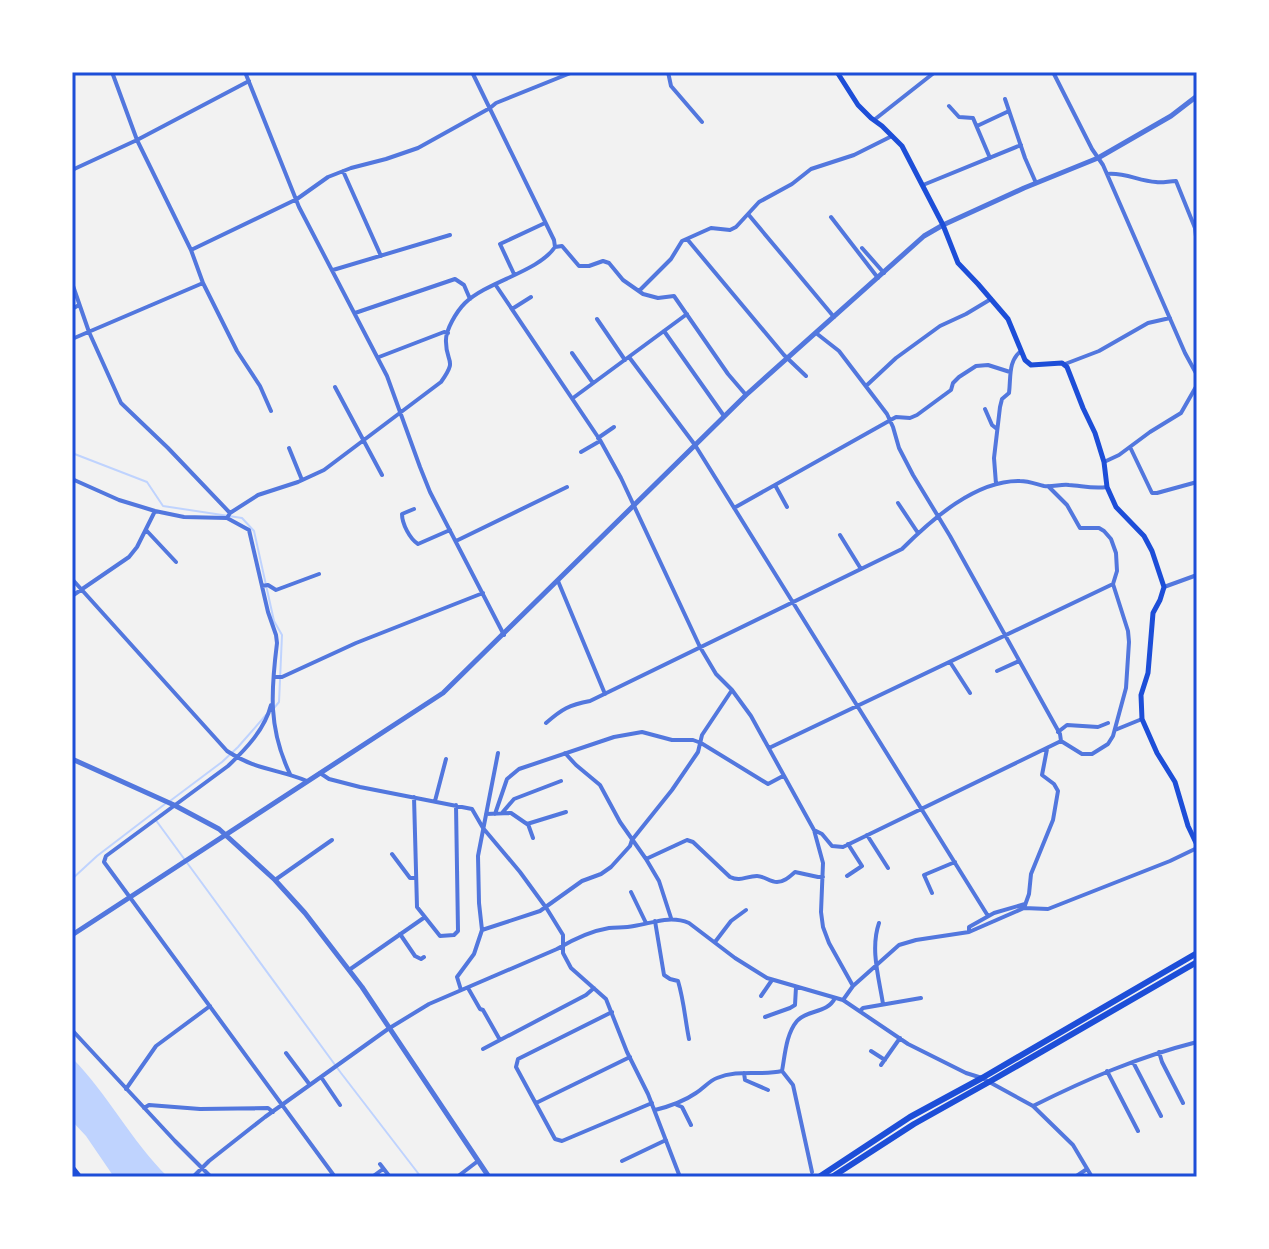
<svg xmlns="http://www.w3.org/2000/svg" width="1269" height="1249" font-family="'DejaVu Sans',sans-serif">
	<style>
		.water { fill: #bfd3fe }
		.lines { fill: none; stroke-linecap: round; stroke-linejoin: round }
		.stream { stroke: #bfd3fe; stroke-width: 2 }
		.minor { stroke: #5277de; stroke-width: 4 }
		.tertiary { stroke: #5277de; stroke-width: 5 }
		.secondary { stroke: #1d4ed8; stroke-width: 5 }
		.trunk { stroke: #1d4ed8; stroke-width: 6 }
		.neatline { fill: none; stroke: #1d4ed8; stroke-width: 3 }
	</style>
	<rect width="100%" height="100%" fill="#f2f2f2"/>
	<path class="water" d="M72 1058C108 1094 131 1141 168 1177H114L86 1136 72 1121Z"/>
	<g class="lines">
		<path class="stream" d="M72 453 147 482 163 506 242 518 254 531 274 621 282 635 279 702 274 708
			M170 801 222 762 238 747 266 715
			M155 819 341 1073 421 1177
			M72 879 97 856 165 804"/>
		<path class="minor" d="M245 72 299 207 387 376 420 467 430 492 504 635
			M472 72 554 240 555 247
			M668 72 671 86 702 122
			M1053 72 1092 149 1103 165 1185 353 1197 375
			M1005 99 1025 158 1036 183
			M949 106 959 117 973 118 990 158
			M874 120 935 72
			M977 126 1009 111
			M72 170 137 140 249 81
			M343 171 381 256
			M1107 174C1124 172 1139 181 1156 182 1163 183 1169 181 1176 181L1195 228 1197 245
			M923 185 1021 145
			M748 214 834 317
			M831 217 878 278
			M687 239 784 355 806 376
			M555 247 562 246 579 266H589L603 261 609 263 623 280 643 294 658 298 674 296 728 374 746 395
			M862 248 884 273
			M191 250 297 199 328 177 351 168 386 159 418 148 490 108 496 103 573 72
			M333 270 450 235
			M514 274 500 244 545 223
			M72 283 89 332 121 403 168 448 230 513
			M203 283 237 351 260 386 271 411
			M495 284 600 440 621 478 700 647 716 674 732 690 751 716 814 830 823 863 821 912 823 927 829 943 853 986
			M639 291 671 259 682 241 711 228 730 230 736 227 759 202 792 184 811 169 854 155 892 136
			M72 309 79 305
			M512 309 531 297
			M355 313 455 279 464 285 470 299
			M597 319 625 360
			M664 331 724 416
			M816 333 839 351 887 414 893 427 899 448 913 475 950 536 1060 734 1061 741 1082 754H1092L1108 744 1113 736 1126 688 1129 642 1128 631 1113 584 1117 571 1116 553 1111 539 1104 531 1099 528H1080L1067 505 1048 486
			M72 339 203 283 191 250 137 140 112 72
			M572 353 593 383
			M379 357 444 332 448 333
			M629 357 695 445 988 916
			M1065 364 1099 351 1148 323 1170 318
			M866 386 896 358 940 326 966 314 991 299
			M335 387 382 475
			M573 398 687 314
			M985 409 992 425 997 429
			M598 438 614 427
			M1130 447 1152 493H1157L1197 482
			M289 448 302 480
			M581 452 600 441
			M1104 462 1119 455 1150 432 1181 413 1197 385
			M72 479 119 500 155 511 184 517 227 518 249 530 268 612 276 635 277 643C271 691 268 728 290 774
			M996 484 994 458 1000 407 1002 399 1009 393C1011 377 1008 361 1021 351
			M775 485 787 507
			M898 503 918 533
			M734 508 896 417 910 418 917 415 951 390 953 383 959 377 976 366 988 365 1010 372
			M414 509 402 514C402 524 410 539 418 544L450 530
			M227 518 230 513 258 495 298 482 324 470 441 382C458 358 446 364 446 342 445 330 457 311 465 303 488 281 538 272 555 247
			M146 530 176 562
			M840 535 861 569
			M456 541 567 487
			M72 579 227 751C255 770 278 769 307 781
			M558 581 605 694
			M262 586 268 585 276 590 319 574
			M1164 587 1197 575
			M72 596 129 557 137 547 155 511
			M950 662 970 693
			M997 671 1019 661
			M274 677H282L356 643 483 593
			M271 705C265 729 246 749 228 766L106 856 104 862 335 1177
			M546 723C562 709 569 705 590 701L902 549C932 519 976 480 1020 481 1028 481 1036 484 1044 486 1053 487 1061 484 1069 485 1083 486 1093 489 1107 487
			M1115 730 1142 719
			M1058 732 1067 725 1098 727 1108 723
			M769 748 1113 584
			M565 753 576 765 600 785 620 822 646 859 659 881 671 918
			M320 773 329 779 360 787 472 809 483 828 520 872 547 909 563 935V953L571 968 606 999 627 1052 648 1094 680 1177
			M414 797 417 907 440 936 454 935 458 931 456 805
			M435 801 446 759
			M502 813 514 799 561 781
			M486 814 511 813 527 824 566 812
			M495 814 507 779 519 769 614 737 642 732 672 740H693L701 743 768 784 783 776
			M528 824 533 838
			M814 830 822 834 832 846 843 847 1061 741
			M867 835 888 868
			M392 854 410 878H416
			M646 859 687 840 693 842 730 877C741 882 746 876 757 876 764 876 770 882 777 882 784 882 789 877 795 872L818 877H823
			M847 876 862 866 848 844
			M275 880 332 840
			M631 892 646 923
			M932 893 924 875 955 862
			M1024 908 1029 894 1031 874 1053 820 1058 791 1054 784 1042 775 1047 749
			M655 921 664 975 670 979 678 981C684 1001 685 1019 689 1039
			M879 923C870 949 879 978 883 1004
			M482 930 540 911 582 881 601 874 611 867 630 846 632 840 672 790 698 752 702 735 732 690
			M969 932V927L994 913 1025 904
			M400 934 415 956 421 959 424 957
			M715 942 731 921 746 910
			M349 970 425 917
			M468 988 480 1009 483 1010 500 1040
			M461 990 457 977 474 954 482 930 479 903 478 856 498 753
			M761 996 772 980
			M843 1000 853 986 899 945 916 940 969 932 1024 908 1048 909 1170 861 1197 848
			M861 1010 863 1008 921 998
			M612 1012 518 1059 516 1067 555 1139 562 1141 652 1103
			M765 1017 790 1008 795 1005 796 987
			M72 1030 175 1141 211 1177
			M483 1049 586 995 594 988
			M871 1051 885 1060
			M1159 1052 1162 1062 1183 1103
			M286 1053 310 1085
			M1133 1062 1161 1116
			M881 1065 900 1038
			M1107 1071 1138 1131
			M744 1073 745 1080 768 1090
			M321 1077 340 1105
			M126 1089 156 1046 210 1006
			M536 1103 630 1057
			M677 1105 682 1107 691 1125
			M1033 1106C1087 1079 1138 1057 1197 1042
			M144 1108 149 1105 200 1109 268 1108 273 1112
			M655 1110C671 1106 683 1102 696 1093 704 1088 709 1081 717 1078 738 1069 761 1076 782 1071
			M622 1161 666 1140
			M380 1164 390 1177
			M812 1172 793 1085 782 1071C785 1055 786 1034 797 1021 808 1009 827 1014 835 998
			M193 1177 209 1161 265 1117 388 1029 429 1004 557 949C572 940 591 931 609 928 617 927 625 928 634 926 653 923 670 915 689 923L735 958 767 978 843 1000 908 1044 966 1073 982 1078 1033 1106 1073 1145 1092 1177
			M372 1177 383 1169
			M457 1177 478 1161
			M1075 1177 1087 1169"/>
		<path class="tertiary" d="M72 759 174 805 219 829 275 880 305 913 362 987 489 1177
			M72 935 443 693 746 395 924 236 943 225 1024 188 1098 158 1171 116 1197 96"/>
		<path class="secondary" d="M837 72 858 105 871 118 882 126 902 146 943 225 958 263 978 284 1008 319 1025 360 1031 365 1062 363 1067 367 1083 408 1095 433 1104 462 1107 487 1116 507 1144 536 1152 551 1164 587 1160 600 1153 613 1148 673 1141 695 1142 719 1157 753 1175 782 1188 826 1197 845
			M72 1167 80 1177"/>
		<path class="trunk" d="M819 1177 910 1117 982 1078 1197 953
			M832 1177 914 1124 989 1082 1197 962"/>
	</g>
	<rect width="1269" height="1249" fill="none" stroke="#ffffff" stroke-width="148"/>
	<rect x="74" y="74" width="1121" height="1101" class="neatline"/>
</svg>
